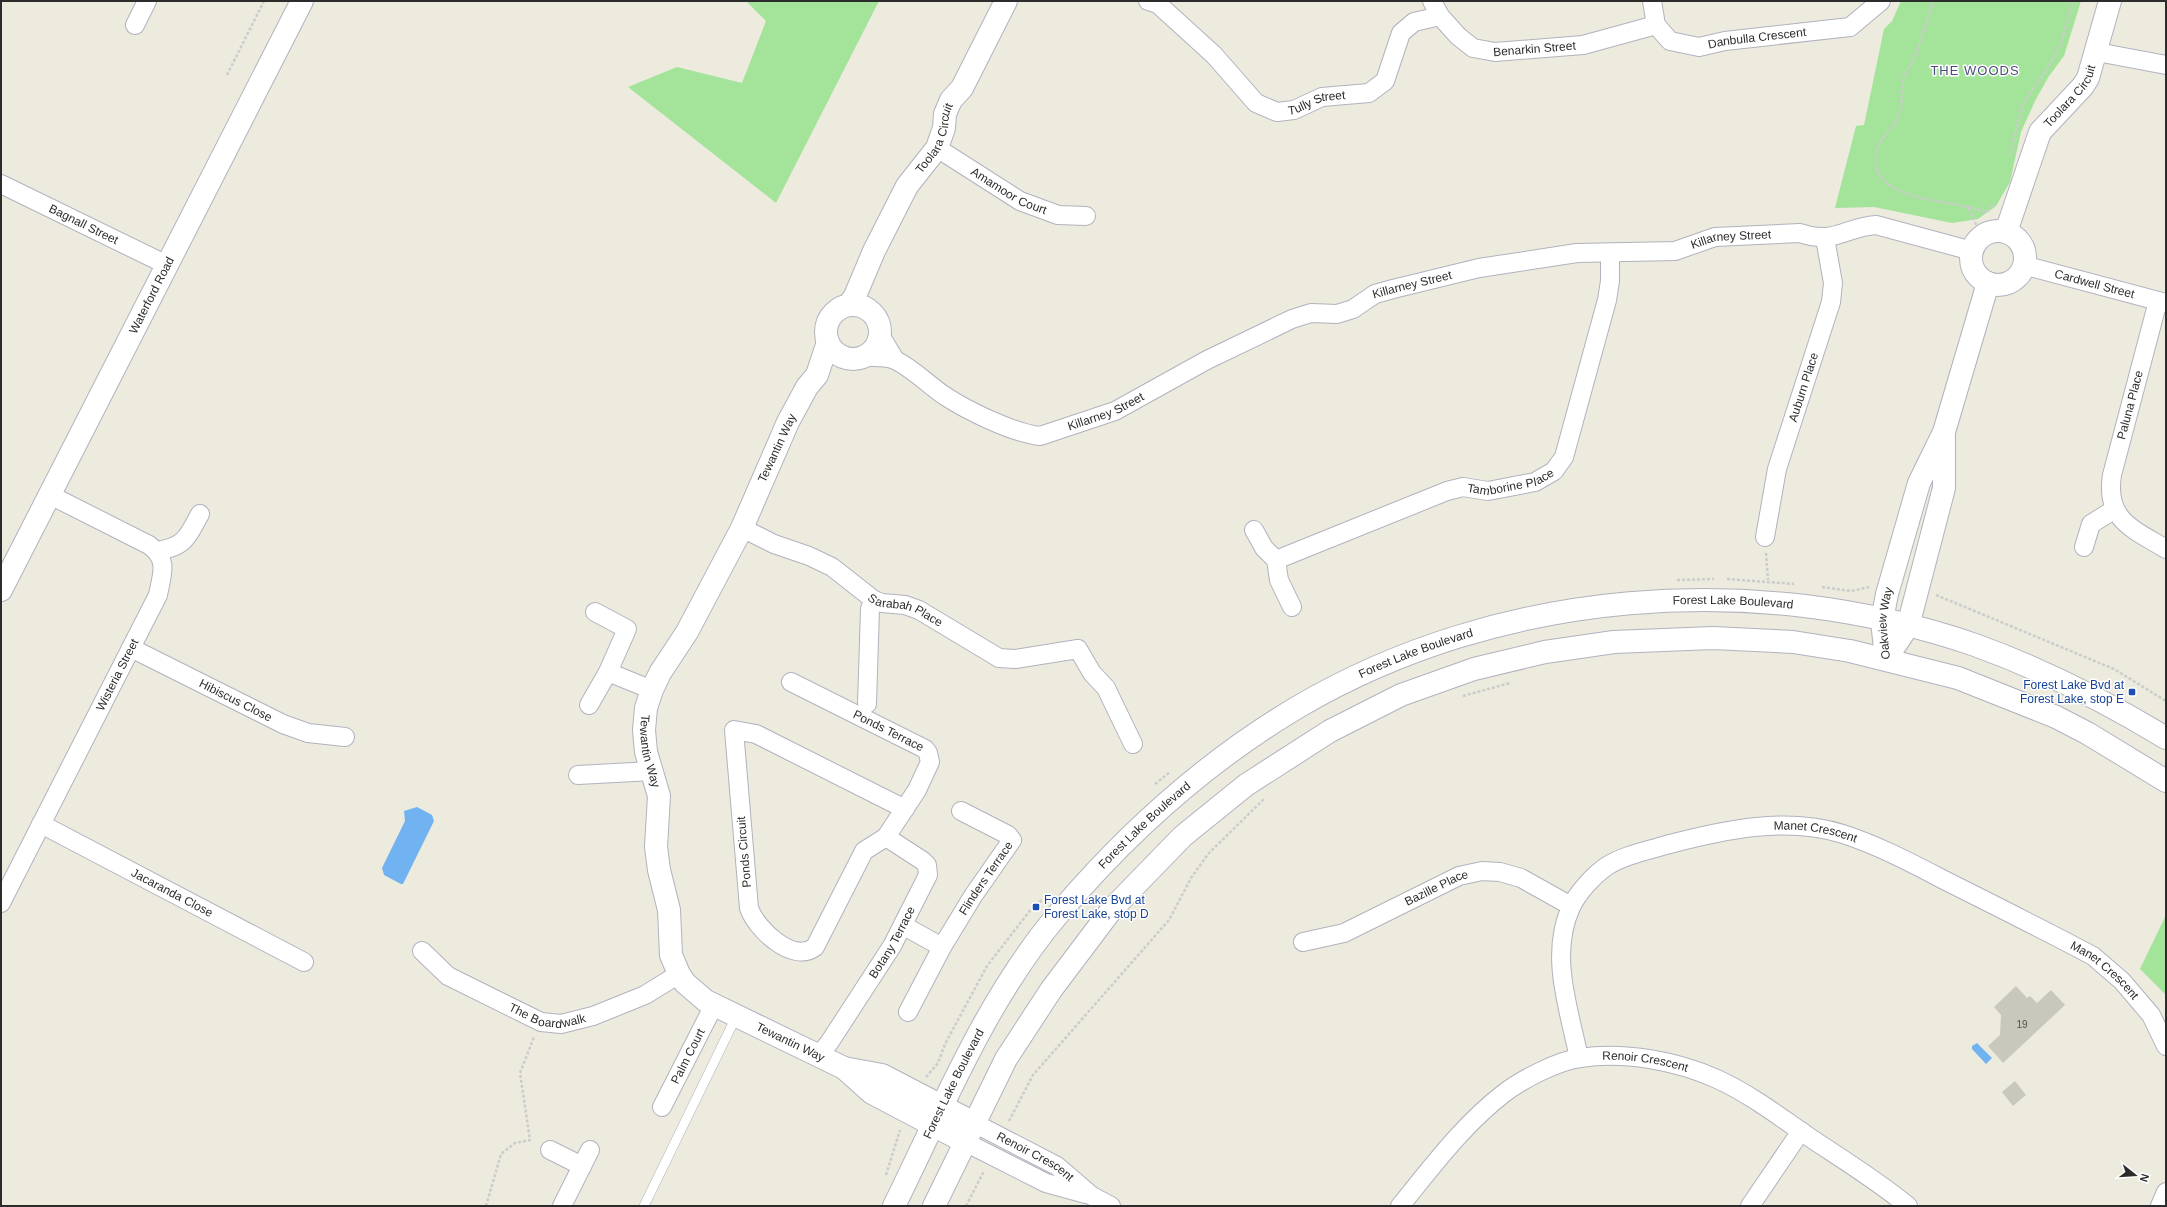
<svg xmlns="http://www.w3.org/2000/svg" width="2167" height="1207" font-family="Arial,sans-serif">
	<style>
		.green { fill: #a3e49a }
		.water { fill: #70b3f0 }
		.building { fill: #c9c8bc }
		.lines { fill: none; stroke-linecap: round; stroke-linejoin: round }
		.service-casing { stroke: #b2b2bf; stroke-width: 10 }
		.minor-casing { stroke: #b2b2bf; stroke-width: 20 }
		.tertiary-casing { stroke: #b2b2bf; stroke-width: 24 }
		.secondary-casing { stroke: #b2b2bf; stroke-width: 24 }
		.path { stroke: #ccc; stroke-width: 2.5; stroke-dasharray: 3 2; stroke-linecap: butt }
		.service { stroke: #fff; stroke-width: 9 }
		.minor { stroke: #fff; stroke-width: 18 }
		.tertiary { stroke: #fff; stroke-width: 22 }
		.secondary { stroke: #fff; stroke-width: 22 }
		.transit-dot { fill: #1a4fb4; stroke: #fff; stroke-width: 1.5 }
		.labels { text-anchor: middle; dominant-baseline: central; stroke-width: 3; stroke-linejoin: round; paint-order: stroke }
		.number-label { font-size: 10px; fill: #535350 }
		.street-label { font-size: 12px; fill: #2c2c2c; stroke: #fff }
		.transit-label { font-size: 12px; fill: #164399; stroke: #fff; text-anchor: end }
		.neighbourhood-label { font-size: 13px; letter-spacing: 1px; fill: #4d4b7d; stroke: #fff }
	</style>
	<rect width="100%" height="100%" fill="#edeade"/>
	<path class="green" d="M746 1H879L776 203 628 87 677 67 742 83 766 21Z
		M1901 1H2081L2064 56 2049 76 2035 101 2021 132 2010 182 1996 206 1978 219 1952 223 1874 207 1835 208 1856 126 1864 125 1884 29 1892 21Z
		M2166 915V995L2140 969Z"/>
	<path class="water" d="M417 807 432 815 434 821 403 884H401L384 875 382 868 405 821 404 811Z
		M1977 1043 1992 1058 1986 1064 1972 1049V1046Z"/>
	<path class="building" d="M2016 986 2027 998 2030 996 2037 1003 2051 990 2065 1005 2003 1063 1988 1046 2000 1035 2001 1015 1994 1007Z
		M2015 1081 2026 1095 2013 1106 2002 1092Z"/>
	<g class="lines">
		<defs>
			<path id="service" d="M644 1206 736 1017"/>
			<g id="minor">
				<path id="s1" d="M1148 1 1158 4 1214 55 1256 103 1277 112 1294 110 1322 97 1369 93 1385 81 1401 33 1414 22 1440 16"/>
				<path id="s2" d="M1432 1 1440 16 1458 36 1473 48 1495 52 1583 45 1656 25"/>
				<path id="s3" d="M1652 1 1656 25 1670 41 1699 47 1725 41 1850 27 1881 1"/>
				<path d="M135 25 147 1"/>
				<path d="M2097 52 2166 65"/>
				<path id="s4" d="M937 148 1020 201 1058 215 1086 216"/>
				<path id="s5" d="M1 184 167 265"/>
				<path id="s6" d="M2023 265 2166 303"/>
				<path d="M2158 301 2112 475C2105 520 2133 529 2166 549"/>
				<path d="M880 335 895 360"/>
				<path id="s7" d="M865 357C874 357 887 356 895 360 914 369 928 385 945 396 968 411 1013 433 1040 436L1115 411 1207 360 1292 319 1311 313 1337 314 1353 309 1375 294 1393 289 1479 268 1577 253 1675 251 1715 237 1800 233C1835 245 1845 227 1876 225L1972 251"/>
				<path id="s8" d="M742 528 774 544 809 556 832 567 874 600 882 603 905 605 919 610 999 658 1015 659 1078 649 1092 673 1106 688 1133 744"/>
				<path d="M1254 530 1264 548 1276 560 1279 580 1292 607"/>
				<path id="s9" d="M1765 537 1777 469 1831 302 1833 283 1825 238"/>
				<path d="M2084 547 2091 524 2115 509"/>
				<path d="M158 551C186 546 187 537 200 514"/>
				<path id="s10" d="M1276 560 1447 491 1463 487 1488 491 1535 482 1554 471 1564 457 1607 300 1610 281V253"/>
				<path id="s11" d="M131 648 283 724 308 733 345 737"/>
				<path d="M608 672 652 690"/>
				<path id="s12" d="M791 682 925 749 928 753 930 762 917 790 886 837 864 851 815 947C793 964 756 929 749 908L734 730 756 734 905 809"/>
				<path d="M867 704 870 609 874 600"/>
				<path d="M589 705 608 672 627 629 595 612"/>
				<path d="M578 775 652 771"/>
				<path id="s13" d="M41 824 304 962"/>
				<path id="s14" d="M1 903 158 595C162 574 169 559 149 545L50 495"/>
				<path d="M904 926 942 947"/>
				<path id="s15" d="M1303 942 1344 933 1459 876 1482 871 1500 872 1521 878 1571 906"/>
				<path id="s16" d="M422 951 448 976 541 1022 561 1024 593 1016 645 995 679 974"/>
				<path id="s17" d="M908 1012 942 947 973 896 1012 840 1008 835 961 811"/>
				<path id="s18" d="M818 1056 829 1043 892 946 928 875 927 865 923 861 886 837"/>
				<path id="s19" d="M1579 1058C1569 1009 1549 955 1571 907 1578 892 1594 875 1607 866 1625 855 1646 851 1666 845 1723 830 1785 816 1843 834 1880 846 1915 865 1950 883 1998 907 2046 931 2093 956L2122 981 2151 1015 2166 1046"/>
				<path id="s20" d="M662 1107 714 1005"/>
				<path id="s21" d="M974 1123 1057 1166 1092 1196 1111 1206"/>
				<path d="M965 1142 1046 1183 1086 1194"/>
				<path d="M550 1150 582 1166"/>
				<path d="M562 1206 590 1150"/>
				<path id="s22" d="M1400 1206C1432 1167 1463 1125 1503 1094 1521 1080 1557 1061 1580 1058 1624 1051 1677 1061 1717 1079 1752 1095 1784 1120 1815 1141 1847 1162 1879 1182 1908 1206"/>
				<path d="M1750 1206 1801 1131"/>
				<path d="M2160 1206 2166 1192"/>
			</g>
			<g id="tertiary">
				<circle cx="1998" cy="258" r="27"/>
				<path id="s23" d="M2006 232 2040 132 2083 86 2088 78 2110 1"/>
				<circle cx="853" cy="332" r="27"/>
				<path id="s24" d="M849 305 855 296 874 251 907 186 937 148 944 128 945 114 951 100 962 88 1006 1"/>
				<path id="s25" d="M828 342 817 375 807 387 788 422 742 528 687 632 660 673 652 690 646 708 644 730 646 752 659 796 656 847 659 870 669 910 671 955 679 974 685 983 706 1001 844 1068 882 1075 974 1123"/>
				<path id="s26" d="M1 590 302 1"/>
				<path id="s27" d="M1886 659 1882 620 1887 594 1919 483 1944 432 1988 283"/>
				<path d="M1886 659 1908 626 1944 488V437"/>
				<path d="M844 1068 872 1093 965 1142"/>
			</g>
			<g id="secondary">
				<path id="s28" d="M894 1206C943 1107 987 997 1060 912 1128 832 1207 761 1298 707 1499 589 1755 569 1975 645 2042 669 2105 701 2166 738"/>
				<path d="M934 1206 1006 1059 1051 990 1112 909 1183 836 1246 785 1330 731 1401 695 1474 669 1545 652 1614 642 1713 638 1793 642 1850 651 1958 678 2056 717 2087 733 2166 781"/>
			</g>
		</defs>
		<use href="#service" class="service-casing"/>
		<use href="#minor" class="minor-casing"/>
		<use href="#tertiary" class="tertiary-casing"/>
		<use href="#secondary" class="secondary-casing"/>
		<path class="path" d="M1933 1C1927 19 1922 38 1915 56 1912 64 1904 72 1903 80 1901 93 1903 104 1898 117 1894 128 1879 138 1877 150 1866 198 1937 199 1968 207L1981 235
			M227 75 264 1
			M2010 156 2023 103 2047 69 2060 46 2073 1
			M1968 207 1987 212 1994 203
			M1766 553 1768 580
			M1727 579 1794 584
			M1677 580 1714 579
			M1822 587 1851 591 1869 587
			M1936 595 2114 669 2166 701
			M1463 696 1510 683
			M1155 784 1170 772
			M926 1077 938 1063 945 1044 987 966 1032 908 1043 899
			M1009 1121 1033 1075 1169 920 1191 878 1208 854 1265 798
			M886 1175 900 1130
			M486 1206 501 1154 515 1143 530 1140 520 1073 534 1037
			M966 1206 984 1171"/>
		<use href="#service" class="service"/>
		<use href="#minor" class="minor"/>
		<use href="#tertiary" class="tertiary"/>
		<use href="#secondary" class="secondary"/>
	</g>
	<g class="transit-dot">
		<rect x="2128" y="688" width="8" height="8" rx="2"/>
		<rect x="1032" y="903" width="8" height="8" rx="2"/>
	</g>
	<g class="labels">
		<g class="number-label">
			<text x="2022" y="1024">19</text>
		</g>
		<g class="street-label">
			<text stroke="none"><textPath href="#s3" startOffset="134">Danbulla Crescent</textPath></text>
			<text stroke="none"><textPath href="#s2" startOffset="125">Benarkin Street</textPath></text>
			<text stroke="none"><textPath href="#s23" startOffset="153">Toolara Circuit</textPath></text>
			<text stroke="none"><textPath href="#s1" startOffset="214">Tully Street</textPath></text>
			<text stroke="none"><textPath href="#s24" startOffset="189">Toolara Circuit</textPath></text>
			<text stroke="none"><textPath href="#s4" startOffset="84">Amamoor Court</textPath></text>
			<text stroke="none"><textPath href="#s5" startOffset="92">Bagnall Street</textPath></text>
			<text stroke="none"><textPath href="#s7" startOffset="926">Killarney Street</textPath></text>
			<text stroke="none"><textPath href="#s6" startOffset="74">Cardwell Street</textPath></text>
			<text stroke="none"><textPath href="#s7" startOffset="602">Killarney Street</textPath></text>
			<text stroke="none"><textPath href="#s26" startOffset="331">Waterford Road</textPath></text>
			<text stroke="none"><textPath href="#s9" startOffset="155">Auburn Place</textPath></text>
			<text transform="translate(2130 405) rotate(-75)">Paluna Place</text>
			<text stroke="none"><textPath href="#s7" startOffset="266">Killarney Street</textPath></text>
			<text transform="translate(777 448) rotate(-65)">Tewantin Way</text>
			<text stroke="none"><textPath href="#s10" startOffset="250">Tamborine Place</textPath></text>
			<text stroke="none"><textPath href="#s28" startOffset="1108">Forest Lake Boulevard</textPath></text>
			<text stroke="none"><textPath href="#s8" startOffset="185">Sarabah Place</textPath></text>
			<text stroke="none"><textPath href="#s27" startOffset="36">Oakview Way</textPath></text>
			<text stroke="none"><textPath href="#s28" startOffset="784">Forest Lake Boulevard</textPath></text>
			<text stroke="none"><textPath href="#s14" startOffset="256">Wisteria Street</textPath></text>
			<text stroke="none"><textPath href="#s11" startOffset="117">Hibiscus Close</textPath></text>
			<text stroke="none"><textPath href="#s12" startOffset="109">Ponds Terrace</textPath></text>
			<text stroke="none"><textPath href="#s25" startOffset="454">Tewantin Way</textPath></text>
			<text stroke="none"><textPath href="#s28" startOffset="460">Forest Lake Boulevard</textPath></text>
			<text stroke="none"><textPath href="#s19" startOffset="424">Manet Crescent</textPath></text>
			<text transform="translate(744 852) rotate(-95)">Ponds Circuit</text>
			<text stroke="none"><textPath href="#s17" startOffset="155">Flinders Terrace</textPath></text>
			<text stroke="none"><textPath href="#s15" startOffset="145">Bazille Place</textPath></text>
			<text stroke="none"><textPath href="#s13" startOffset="148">Jacaranda Close</textPath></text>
			<text stroke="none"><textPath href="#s18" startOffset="136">Botany Terrace</textPath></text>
			<text stroke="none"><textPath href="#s19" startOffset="748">Manet Crescent</textPath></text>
			<text stroke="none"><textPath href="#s16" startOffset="145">The Boardwalk</textPath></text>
			<text stroke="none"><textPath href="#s25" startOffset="814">Tewantin Way</textPath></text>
			<text stroke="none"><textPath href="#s20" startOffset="57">Palm Court</textPath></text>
			<text stroke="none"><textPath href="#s22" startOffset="304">Renoir Crescent</textPath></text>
			<text stroke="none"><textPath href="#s28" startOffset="136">Forest Lake Boulevard</textPath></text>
			<text stroke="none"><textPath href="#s21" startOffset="70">Renoir Crescent</textPath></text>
		</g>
		<g class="transit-label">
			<text x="2124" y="685">Forest Lake Bvd at<tspan x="2124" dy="14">Forest Lake, stop E</tspan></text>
			<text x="1044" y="900" text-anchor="start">Forest Lake Bvd at<tspan x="1044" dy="14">Forest Lake, stop D</tspan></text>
		</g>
		<g class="neighbourhood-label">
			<text x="1975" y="70">THE WOODS</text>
		</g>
	</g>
	<rect width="2167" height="1207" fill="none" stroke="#2c2c2c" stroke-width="4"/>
	<g transform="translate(2135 1175) rotate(107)" stroke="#ffffff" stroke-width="3" paint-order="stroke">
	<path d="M0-3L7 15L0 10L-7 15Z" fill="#2c2c2c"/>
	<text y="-6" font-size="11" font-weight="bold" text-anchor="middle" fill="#2c2c2c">N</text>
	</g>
</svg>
